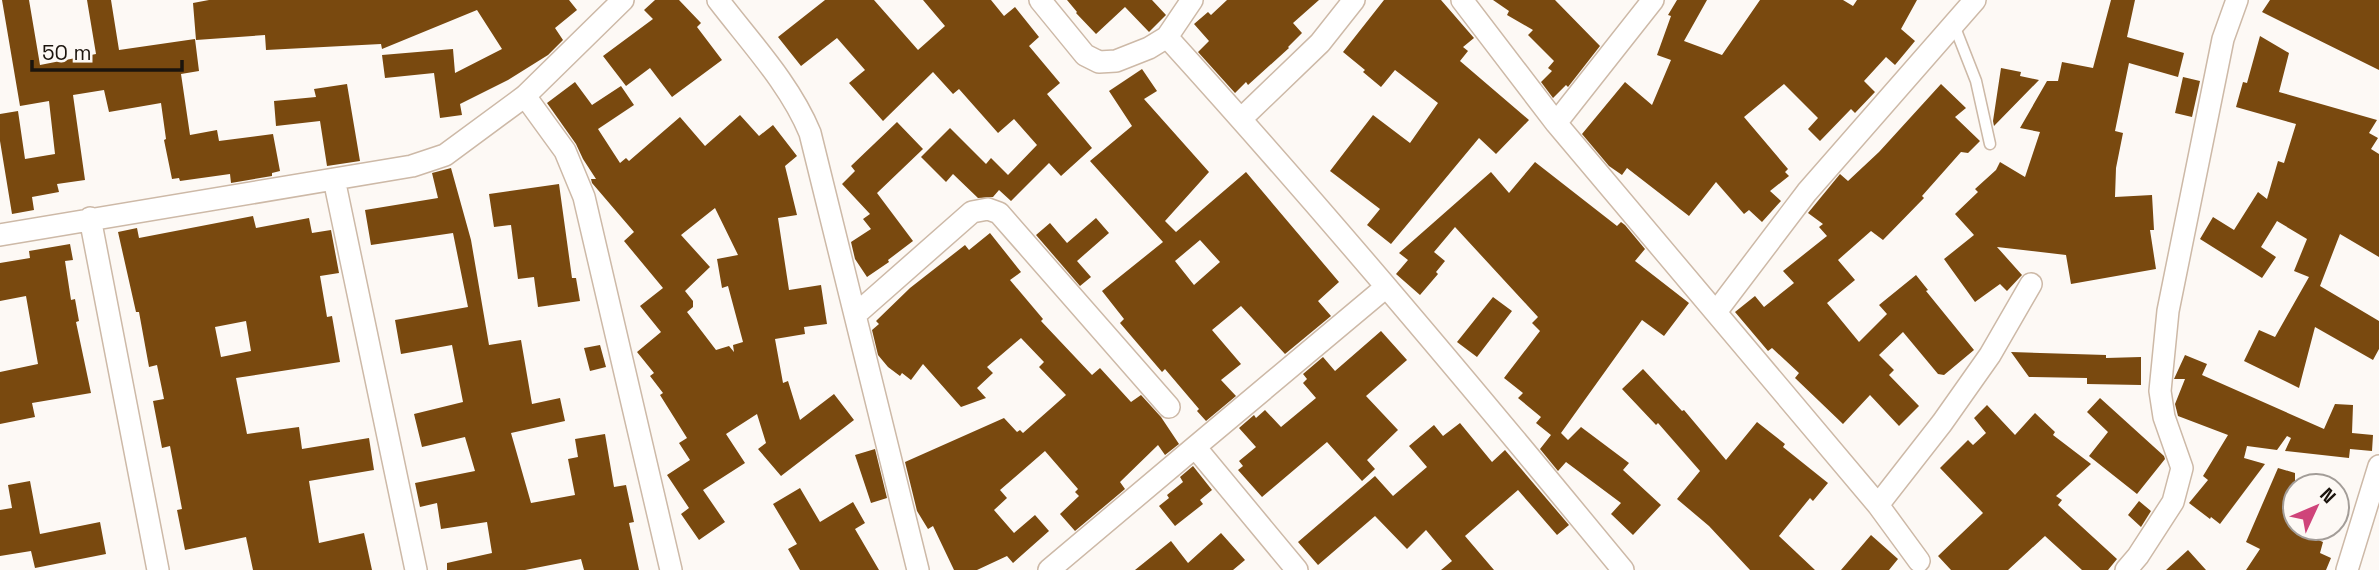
<svg xmlns="http://www.w3.org/2000/svg" width="2379" height="570" font-family="'Space Grotesk',sans-serif">
	<style>
		.building { fill: #79490f; fill-rule: evenodd }
		.lines { fill: none; stroke-linecap: round; stroke-linejoin: round }
		.service-casing { stroke: #cdb9a7; stroke-width: 13 }
		.minor-casing { stroke: #cdb9a7; stroke-width: 24 }
		.service { stroke: #fff; stroke-width: 10 }
		.minor { stroke: #fff; stroke-width: 21 }
	</style>
	<rect width="100%" height="100%" fill="#fdf9f5"/>
	<path class="building" d="M2 0H29L40 65 96 54 87 0H111L119 50 195 39 199 71 181 74 190 135 217 130 219 141 273 134 280 171 272 173V176L231 183 230 174 180 181 179 178 172 179 164 140 166 139 161 103 109 112 104 90 73 95 85 180 57 184 59 192 32 197 34 210 12 214 0 141V114L18 111 25 159 55 154 49 101 20 106Z
		M209 0H569L577 10 555 28 563 40 548 55 508 80 460 104 462 115 440 118 434 73 385 78 382 55 453 49 455 73 502 49 477 10 382 49 381 44 266 50 265 35 196 40 193 3Z
		M655 0H679L701 23 697 27 722 60 672 97 650 68 626 86 603 56 653 19 644 10Z
		M825 0H874L918 50 945 26 923 0H991L1004 16 1015 7 1039 37 1029 46 1060 83 1047 94 1092 148 1061 176 1049 163 1011 201 999 190 993 197 978 198 953 174 946 182 921 157 950 128 986 164 991 158 1008 175 1037 145 1014 119 998 133 959 89 953 94 933 72 883 121 849 83 865 70 837 38 801 66 778 37Z
		M1067 0H1152L1166 15 1149 32 1125 7 1096 34 1076 13 1077 12Z
		M1227 0H1319L1293 23 1302 33 1288 47 1289 48 1248 85 1246 82 1235 93 1198 52 1209 41 1194 24 1208 12 1211 15Z
		M1384 0H1441L1474 38 1463 47 1468 51 1460 61 1529 120 1496 154 1479 138 1391 244 1367 225 1380 209 1330 171 1373 115 1410 143 1438 103 1395 70 1381 87 1363 72 1365 70 1343 52Z
		M1493 0H1555L1600 46 1568 87 1566 85 1553 98 1541 82 1552 71 1548 68 1554 61 1528 35 1533 30 1507 15 1509 11Z
		M1677 0H1707L1684 41 1722 55 1760 0H1843L1853 6 1857 0H1917L1901 29 1915 41 1895 65 1886 57 1864 81 1875 92 1855 113 1851 109 1820 141 1808 129 1818 118 1784 84 1744 117 1788 169 1785 172 1789 176 1770 191 1781 201 1762 222 1749 210 1744 214 1716 182 1689 216 1627 168 1622 175 1609 166 1582 134 1625 82 1652 105 1671 60 1657 55 1671 16 1668 15Z
		M2111 0H2135L2127 37 2184 53 2178 77 2129 63 2115 131 2123 133 2116 168 2115 197 2152 195 2154 230H2150L2156 269 2071 284 2066 255 1997 247 2022 275 2007 291 2000 284 1975 302 1944 259 1974 235 1955 214 1978 192 1975 189 1996 170 2000 162 2025 177 2040 132 2020 128 2047 81H2058L2062 62 2093 68Z
		M2270 0H2379V70L2262 12Z
		M2260 36 2289 53 2279 92 2377 120 2369 133 2378 138 2371 149 2379 154V257L2340 234 2320 286 2379 321V349L2373 360 2315 327 2299 388 2244 361 2259 330 2275 337 2309 277 2294 271 2307 239 2277 221 2261 247 2276 257 2262 278 2200 239 2213 217 2234 230 2258 192 2267 199 2278 161 2284 163 2296 124 2236 107 2243 82 2247 83Z
		M2001 68 2021 72 2020 76 2039 80 1994 126 1993 121Z
		M1142 69 1157 91 1144 99 1209 172 1165 221 1176 232 1246 172 1339 282 1318 301 1331 316 1285 354 1241 306 1212 330 1241 364 1221 380 1236 396 1206 421 1197 411 1199 409 1165 369 1162 372 1120 323 1124 319 1102 291 1163 242 1090 161 1132 126 1109 91ZM1200 240 1220 262 1194 285 1175 261Z
		M2183 77 2200 81 2192 117 2175 113Z
		M575 82 592 105 621 86 634 105 598 129 620 163 626 158 629 161 680 117 705 146 740 115 759 136 773 125 797 156 785 166 797 215 778 218 789 290 821 285 827 324 804 327 805 334 775 339 783 383 788 381 800 420 834 394 854 420 781 476 758 449 766 443 757 414 726 434 745 463 703 490 725 522 699 540 681 514 689 508 667 475 690 460 679 443 687 438 660 395 663 393 650 376 654 373 637 352 661 332 640 306 663 288 624 241 634 232 592 183 591 179H596L583 159 576 144 547 103ZM715 208 738 255 717 259 722 288 728 286 743 342 733 345 734 352 729 346 716 350 687 312 693 307V301L685 291 710 267 681 235Z
		M347 84 360 161 327 166 320 121 276 126 274 101 316 97 314 89Z
		M1941 84 1966 108 1955 117 1980 141 1968 153 1961 152 1922 196 1924 198 1883 240 1871 231 1838 260 1855 280 1827 303 1859 342 1887 314 1879 305 1916 275 1928 290 1926 291 1974 350 1944 375 1938 374 1903 332 1879 355 1894 370 1889 375 1919 406 1899 426 1870 395 1843 424 1795 378 1799 373 1772 348 1768 351 1735 312 1755 296 1764 307 1794 283 1783 271 1827 236 1819 227 1823 224 1808 213 1840 174 1848 181 1879 152Z
		M897 122 923 149 877 193 913 241 888 260 889 262 867 277 855 259 851 242 871 229 863 219 870 214 842 184 855 171 851 166Z
		M1535 162 1617 226 1621 222 1625 225 1645 249 1635 261 1689 303 1664 336 1642 320 1561 433 1568 440 1581 427 1629 463 1623 470 1661 505 1633 535 1611 514 1621 503 1566 462 1558 471 1540 449 1551 435 1536 423 1541 417 1518 398 1523 393 1504 378 1540 331 1532 323 1538 317 1455 227 1434 252 1445 261 1436 272 1438 274 1420 295 1396 274 1408 260 1399 253 1491 172 1509 193Z
		M451 168 471 240 489 345 521 340 532 404 560 398 565 421 511 433 531 503 575 495 568 459 578 457 575 439 605 434 614 487 626 485 634 522 629 523 639 570H584L581 559 525 570H447V563L492 553 487 522 441 529 437 503 420 507 415 483 475 471 465 437 422 447 414 414 463 402 452 345 401 354 395 320 468 307 453 233 371 245 365 210 438 198 432 173Z
		M559 184 572 278H576L580 301 538 307 534 277 518 279 511 225 494 227 489 194Z
		M253 216 256 228 309 218 312 233 331 230 339 273 320 276 327 317 332 316 340 362 236 378 247 434 299 427 302 449 369 438 374 470 309 481 319 543 364 533 372 570H253L246 537 185 550 177 510 182 509 170 446 162 448 153 401 164 399 157 365 149 367 139 312H136L118 232 137 228 139 238ZM246 321 251 351 221 357 215 327Z
		M1096 218 1109 233 1077 261 1091 277 1080 286 1036 235 1050 223 1067 243Z
		M990 233 1021 272 1010 280 1043 319 1041 321 1092 375 1100 368 1131 402 1141 395 1161 417 1179 444 1165 455 1158 445 1120 482 1125 489 1075 531 1060 514 1079 496 1075 492 1078 489 1045 451 1000 490 1007 498 994 510 1014 533 1035 515 1049 531 1013 563 1007 556 977 570H954L933 526 928 529 917 511 905 462 1004 418 1017 432 1020 430 1023 433 1066 395 1039 367 1044 362 1021 338 987 367 993 373 977 388 986 398 961 407 923 364 911 380 902 373 900 376 888 367 878 355 872 330 879 324 876 321 910 288 965 245 969 250Z
		M70 244 73 260 65 261 71 300 75 299 79 321 76 322 91 393 32 403 35 417 0 424V372L38 364 26 296 0 301V263L30 258 29 251Z
		M1493 297 1512 311 1477 357 1457 342Z
		M1381 331 1407 360 1366 396 1398 430 1367 460 1375 469 1362 481 1327 442 1262 497 1238 470 1243 466 1239 461 1256 447 1239 428 1254 415 1256 418 1265 410 1281 427 1316 398 1303 383 1307 379 1303 374 1323 357 1335 371Z
		M600 345 606 367 590 371 584 348Z
		M2011 352 2106 355V358L2141 357V385L2087 384V378L2029 377Z
		M2185 355 2207 364 2202 375 2324 429 2335 404 2353 405 2352 433 2373 435 2372 451 2350 449 2349 458 2285 451 2291 438 2287 436 2277 450 2247 446 2244 458 2265 464 2220 524 2211 517 2210 519 2189 503 2208 480 2203 476 2228 435 2178 416 2175 404 2185 379H2174Z
		M1643 369 1682 411 1684 410 1726 460 1757 422 1785 444 1783 447 1828 483 1813 501 1810 498 1779 536 1815 570H1750L1709 526 1677 499 1700 471 1658 423 1656 425 1622 389Z
		M2100 398 2164 456 2165 459 2137 494 2089 456 2108 432 2087 412Z
		M1987 405 2015 435 2035 413 2055 432 2053 435 2091 464 2056 496 2062 500 2058 505 2117 559 2108 570H2082L2045 536 2008 570H1951L1938 556 1983 513 1940 468 1968 440 1973 445 1986 433 1974 418Z
		M1460 423 1492 462 1505 450 1569 525 1557 535 1518 490 1465 536 1494 570H1441L1452 561 1426 530 1407 549 1375 516 1318 565 1298 542 1375 476 1393 496 1427 467 1409 446 1434 425 1443 436Z
		M875 449 887 498 871 503 855 455Z
		M1193 466 1212 490 1200 500 1203 504 1175 526 1159 506 1169 498 1167 495 1183 482 1180 477Z
		M2278 468 2295 473V530L2323 542 2320 553 2331 558 2326 570H2246L2260 549 2246 542Z
		M30 481 40 534 100 522 106 554 35 568 31 551 0 556V510L12 508 8 485Z
		M800 488 820 522 853 502 865 523 855 529 879 570H800L788 549 797 544 773 504Z
		M2139 501 2151 511 2141 527 2128 515Z
		M1221 533 1245 560 1233 570H1135L1171 541 1188 563Z
		M1871 535 1898 559 1889 570H1841Z
		M2188 550 2206 570H2166Z"/>
	<g class="lines">
		<defs>
			<path id="service" d="M1954 25 1976 81 1990 144"/>
			<path id="minor" d="M718 0C750 42 790 84 810 133L918 570
				M1040 0 1085 55 1099 62 1116 61 1149 48 1167 37 1192 0
				M1462 0 1556 123 1878 505 1919 561
				M1167 37C1324 210 1474 389 1623 570
				M525 96 565 151 584 197 671 570
				M1241 119 1320 43 1354 0
				M1556 123 1653 0
				M334 179 416 570
				M90 218 158 570
				M0 235 412 166 445 155 525 96 623 0
				M1716 312 1807 192 1975 0
				M855 315 972 212 988 209 999 213 1169 407
				M1878 505 1942 423 1990 355 2031 284
				M1049 570 1195 447
				M1297 570 1195 447 1386 287
				M2126 570 2138 556 2173 502 2182 468 2164 417 2160 391 2168 311 2223 39 2237 0
				M2347 570 2379 466"/>
		</defs>
		<use href="#service" class="service-casing"/>
		<use href="#minor" class="minor-casing"/>
		<use href="#service" class="service"/>
		<use href="#minor" class="minor"/>
	</g>
	<g transform="translate(2316 507) rotate(46)"><circle r="33" fill="#fdf9f5" stroke="#a39d98" stroke-width="2"/>
	<path d="M0-5L12 26L0 18L-12 26Z" fill="#cf447a"/>
	<text y="-10" font-size="19" font-weight="bold" text-anchor="middle" fill="#1b140d">N</text>
	</g>
	<path d="M32 60v10h150v-10" fill="none" stroke="#1b140d" stroke-width="3.5"/>
	<text x="42" y="60" font-size="21" fill="#1b140d" stroke="#fdf9f5" stroke-width="5" paint-order="stroke">50 m</text>
</svg>
